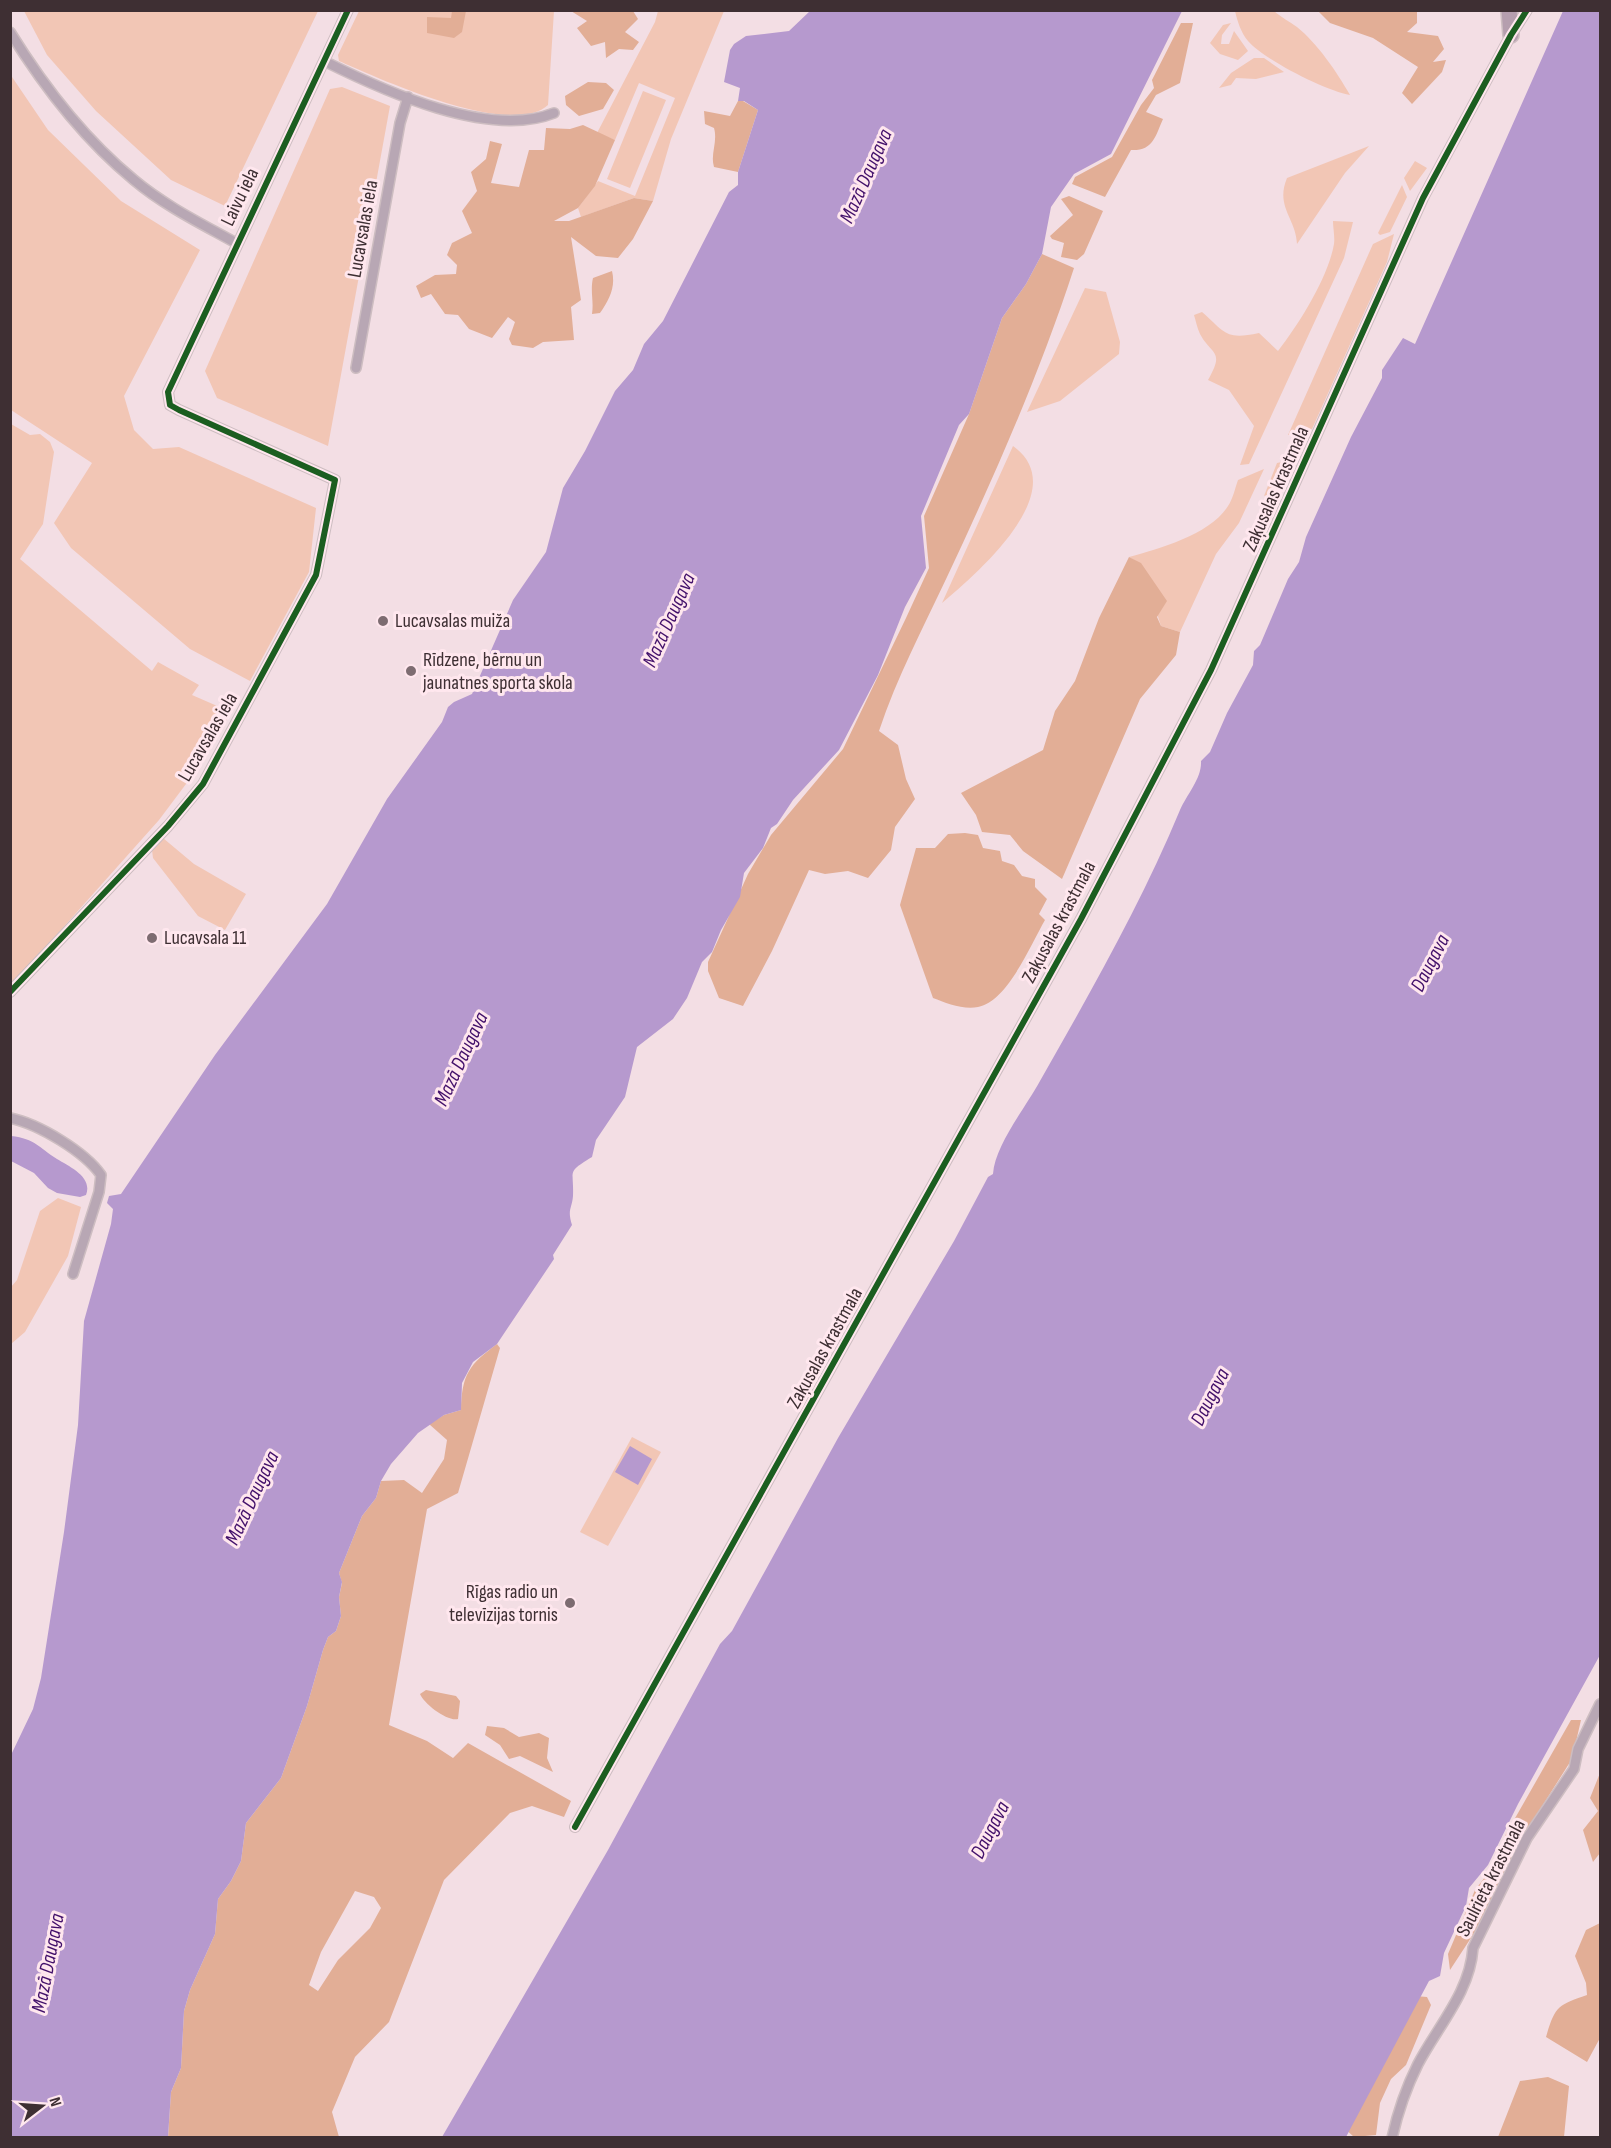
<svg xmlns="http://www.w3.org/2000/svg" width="1611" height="2148" font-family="'Sofia Sans Condensed',sans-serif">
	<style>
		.green { fill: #f2c6b5 }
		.forest { fill: #e2ae96; fill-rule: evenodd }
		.water { fill: #b699ce }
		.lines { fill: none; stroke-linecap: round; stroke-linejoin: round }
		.minor-casing { stroke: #cdbdc1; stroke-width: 12 }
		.trunk-casing { stroke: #cdbdc1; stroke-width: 18 }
		.minor { stroke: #b8a7b4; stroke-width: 9 }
		.trunk { stroke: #b59eae; stroke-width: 15 }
		.cycleway-casing { stroke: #ffe7ee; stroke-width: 10 }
		.cycleway { stroke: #1b5e20; stroke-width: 6 }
		.poi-dot { fill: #7d6c71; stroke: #ffe7ee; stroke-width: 2 }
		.labels { text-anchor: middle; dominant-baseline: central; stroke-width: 6; stroke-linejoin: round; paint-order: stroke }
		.street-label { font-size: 20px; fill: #3e2f33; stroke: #ffe7ee }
		.poi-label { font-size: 20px; fill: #3e2f33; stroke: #ffe7ee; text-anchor: start }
		.water-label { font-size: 21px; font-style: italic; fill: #42106a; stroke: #ffe7ee }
	</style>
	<rect width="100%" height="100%" fill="#f3dee4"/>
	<path class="green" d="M24 11H318L225 206 171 180 96 111 47 55Z
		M359 11H554L548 105C511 139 380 79 339 61L338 55Z
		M658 11H724L671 139 653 201 634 198 581 217 578 208 598 181 635 196 675 98 639 83 615 140 597 133 655 22Z
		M1235 11H1274C1282 18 1289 21 1297 27 1317 43 1337 72 1350 95 1326 91 1263 59 1248 41 1241 33 1237 20 1235 11Z
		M1231 23 1222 35 1221 44H1229L1234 31 1248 51 1238 60 1220 54 1210 43 1223 25Z
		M1254 58H1264L1284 72 1256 79 1236 78 1231 85 1219 88 1231 73Z
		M10 74 48 130 121 201 200 250 124 396 134 430 153 449 179 447 316 508 309 572 250 681 190 649 71 548 54 523 92 463 11 410Z
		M342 87 390 106 328 446 217 398 205 371 330 89Z
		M643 91 666 100 630 188 607 179Z
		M1369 146 1345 173 1297 244C1296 218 1275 207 1287 178Z
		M1415 161 1427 168 1410 191 1404 178Z
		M1402 185 1407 197 1390 232 1380 235 1378 233Z
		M1333 221 1353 222 1344 258 1249 464 1240 465 1254 426 1229 390 1208 380C1225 350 1212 356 1200 334 1197 328 1196 321 1194 315L1202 312C1226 333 1225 340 1259 333L1278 351C1299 324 1328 278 1334 244 1335 237 1333 228 1333 221Z
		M1394 234 1387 262 1312 429 1288 435 1373 244Z
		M1085 288 1106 292 1120 342 1119 354 1060 401 1027 412Z
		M11 424 30 435 40 434 50 442 54 452 43 524 20 559 152 671 158 662 199 685 192 695 231 712 201 764 159 820 11 986Z
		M1013 446C1075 490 976 574 942 603Z
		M1296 459 1284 489 1264 496 1277 463Z
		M1264 469 1239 523 1216 554 1180 632 1161 626 1141 564 1129 557C1159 549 1211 534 1228 506 1233 499 1235 488 1238 480Z
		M163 838 194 864 246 894 225 930 198 916 153 858 152 850Z
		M58 1198 81 1207 68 1256 25 1332 11 1344V1287L17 1280 40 1211Z
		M632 1437 661 1452 608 1546 580 1532Z"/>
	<path class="forest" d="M452 11H466L462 32 454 38 427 33V17L451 18Z
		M571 11H633L638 19 625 32 639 42 633 50 619 49 606 58 605 42 591 46 577 28 587 21Z
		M1318 11H1417V23L1407 32 1438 36 1444 49 1433 62 1446 60 1442 72 1412 104 1402 93 1418 67 1373 38 1330 23Z
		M1181 23H1193L1180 83 1156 95 1146 112 1163 119C1155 137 1153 151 1131 150L1105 197 1072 184 1075 177 1112 157 1141 105 1154 88 1152 80Z
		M588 82 606 83 614 90 603 109 579 116 566 105 565 96Z
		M738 101H743L758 110 738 172 714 167C710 154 718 142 714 128L705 124 704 111 730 116Z
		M583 125 615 140 595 186 578 208 554 221H569L634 198 653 201 633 239 618 258 596 256 571 237 581 300 571 307 574 340 543 342 533 348 512 345 509 339 515 322 508 317 492 338 469 329 458 315 445 314 431 294 421 298 416 286 435 275 456 274 457 265 447 255 452 243 472 233 462 211 477 191 471 172 486 159 490 141 502 144 491 183 519 187 529 150H544L546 128 570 129Z
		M1069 196 1103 211 1084 254 1077 260 1061 257 1064 243 1052 239 1050 236 1073 215 1061 199Z
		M1042 254 1074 268C1040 373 994 477 947 577 923 628 897 677 879 731L898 745 906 779 915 799 895 827 891 850 868 878 848 871 825 874 809 870 772 951 743 1006 719 998 708 971V962L748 874 771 835 843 749 906 618 929 568 924 516 969 414 1002 318 1026 284Z
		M612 271C616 287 609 300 600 313L592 314C594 301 590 291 593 278Z
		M1129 557 1141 563 1167 601 1157 617 1161 626 1180 632 1176 655 1140 699 1062 879 1023 851 1010 835 982 832 976 815 961 793 1043 750 1055 711 1075 681 1099 618Z
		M965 833 978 835 983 848 1000 851 1002 861 1014 865 1022 876 1035 879V887L1047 899 1039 914 1045 920C1031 944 1008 1001 978 1007 963 1010 946 1003 933 998L900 905 916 848H935L948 834Z
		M497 1344 500 1348 458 1493 427 1509 389 1725 427 1741 453 1758 468 1743 571 1801 564 1817 532 1806 510 1813 444 1880 389 2022 355 2057 332 2112 339 2137 168 2138 171 2092 181 2068 184 2011 190 1990 215 1934 218 1899 231 1881 241 1861 246 1823 281 1778 307 1706 323 1650 328 1637 336 1631 341 1616 339 1597 342 1583 339 1573 362 1516 376 1498 381 1481 404 1480 422 1493 444 1459 447 1440 429 1424 444 1415 461 1410C462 1374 469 1365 497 1344ZM355 1891 374 1897 381 1908 370 1928 338 1960 318 1991 309 1985 321 1952Z
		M426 1690 456 1696 460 1701 458 1719C448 1722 424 1704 420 1694Z
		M1571 1720H1581L1572 1759 1520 1841 1484 1918 1450 1970 1448 1954 1475 1890 1492 1868 1506 1834Z
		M487 1726 504 1728 519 1737 539 1733 549 1738 547 1758 553 1772 520 1756 509 1759 500 1745 485 1735Z
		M1600 1773V1853L1593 1862 1583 1830 1598 1811 1590 1798Z
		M1600 1923V2038L1587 2062 1546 2037C1555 2006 1558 2005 1587 1995L1586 1983 1575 1956 1586 1930Z
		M1415 1996 1427 1997 1431 2005 1406 2065 1391 2079 1380 2103 1376 2135 1354 2137 1343 2127Z
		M1548 2077 1569 2086 1564 2137H1498L1520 2081Z"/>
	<path class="water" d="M810 11H1182L1111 154 1074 174 1051 207 1042 254 1026 284 1002 318 969 414 959 425 921 516 926 568 905 607 878 675 839 750 793 800 777 824 771 828 763 848 744 873 740 897 721 930 712 952 702 962 687 998 673 1019 637 1047 625 1097 596 1140 592 1157C566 1173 574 1169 573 1196 572 1209 567 1209 572 1225L553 1255 554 1259 497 1344 473 1362 462 1383 461 1410 444 1415 418 1433 391 1464 381 1481 376 1498 362 1516 339 1573 342 1582 339 1597 341 1616 336 1631 328 1637 323 1650 307 1706 281 1778 246 1823 241 1861 231 1881 218 1899 215 1934 190 1990 184 2011 181 2068 171 2092 168 2137H11V1755L33 1709 41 1678 64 1532 78 1425 84 1321 111 1224 113 1209 107 1203 109 1196 121 1194 215 1055 327 904 387 799 442 722 448 707 454 702 472 694 513 600 546 552 563 488 585 451 615 391 633 370 644 344 663 321 729 192 738 185V172L758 110 744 101H738L740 88 724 82 730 50 734 44 746 36 789 31Z
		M1563 11H1600V1655L1518 1804 1488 1865 1469 1888 1466 1906 1444 1953 1440 1976 1429 1981 1346 2137H442L608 1850 720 1644 732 1631 838 1438 954 1241 988 1177 993 1174C995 1145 1026 1107 1040 1081 1090 993 1141 904 1180 810 1187 794 1202 778 1201 761L1210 752 1227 713 1253 665 1254 651 1260 645 1288 579 1299 562 1306 537 1351 437 1382 378V370L1403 338 1415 344Z
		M11 1136C36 1139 38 1147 57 1159 70 1167 93 1177 86 1195L80 1197 57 1193 48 1188 34 1173 11 1161Z
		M630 1446 652 1459 638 1485 615 1472Z"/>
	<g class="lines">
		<defs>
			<path id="minor" d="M10 32C44 87 84 139 134 180 165 206 202 224 236 243
				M324 61C384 91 489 139 554 113
				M356 368 400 123 408 97
				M10 992 168 826 203 784 316 575 335 480 179 410 170 405 168 392 348 10
				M10 1118C39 1124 85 1152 101 1175L99 1192 73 1274
				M575 1827 1081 919 1211 670 1423 198 1511 35 1527 10
				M1392 2138C1398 2111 1406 2088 1418 2064 1438 2026 1470 1992 1473 1948L1527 1838 1574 1769 1578 1749 1600 1704"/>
			<path id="trunk" d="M1509 10 1511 35"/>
		</defs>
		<use href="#minor" class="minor-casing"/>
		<use href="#trunk" class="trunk-casing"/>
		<use href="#minor" class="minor"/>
		<use href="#trunk" class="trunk"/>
		<defs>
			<path id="cycleway" d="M10 992 168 826 203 784 316 575 335 480 179 410 170 405 168 392 348 10
				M575 1827 1081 919 1211 670 1423 198 1511 35 1527 10"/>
		</defs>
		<use href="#cycleway" class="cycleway-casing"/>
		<use href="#cycleway" class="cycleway"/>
	</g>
	<g class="poi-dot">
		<circle cx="383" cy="621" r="6"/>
		<circle cx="411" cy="671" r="6"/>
		<circle cx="152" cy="938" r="6"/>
		<circle cx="570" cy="1603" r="6"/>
	</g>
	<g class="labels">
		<g class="street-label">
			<text transform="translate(240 197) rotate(-64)">Laivu iela</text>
			<text transform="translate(363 229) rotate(-80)">Lucavsalas iela</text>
			<text transform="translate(1276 489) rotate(-66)">Zaķusalas krastmala</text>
			<text transform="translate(208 737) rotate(-60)">Lucavsalas iela</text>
			<text transform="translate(1059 922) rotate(-62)">Zaķusalas krastmala</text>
			<text transform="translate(825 1348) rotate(-61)">Zaķusalas krastmala</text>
			<text transform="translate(1491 1878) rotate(-63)">Saulrieta krastmala</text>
		</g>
		<g class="poi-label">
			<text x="395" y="621">Lucavsalas muiža</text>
			<text x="423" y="660">Rīdzene, bērnu un<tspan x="423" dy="23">jaunatnes sporta skola</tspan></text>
			<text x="164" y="938">Lucavsala 11</text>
			<text x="558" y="1592" text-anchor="end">Rīgas radio un<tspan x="558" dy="23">televīzijas tornis</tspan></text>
		</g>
		<g class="water-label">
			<text transform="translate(866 176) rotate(-66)">Mazā Daugava</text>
			<text transform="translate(669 620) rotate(-66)">Mazā Daugava</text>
			<text transform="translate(1430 963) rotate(-63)">Daugava</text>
			<text transform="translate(461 1059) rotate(-65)">Mazā Daugava</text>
			<text transform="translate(1210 1397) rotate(-63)">Daugava</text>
			<text transform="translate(252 1498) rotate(-65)">Mazā Daugava</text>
			<text transform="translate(990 1830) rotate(-63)">Daugava</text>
			<text transform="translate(48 1963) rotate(-79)">Mazā Daugava</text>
		</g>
	</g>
	<rect width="1611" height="2148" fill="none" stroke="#3e2f33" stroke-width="24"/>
	<g transform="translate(42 2106) rotate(73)" stroke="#ffe7ee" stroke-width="4.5" paint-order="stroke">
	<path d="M0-4.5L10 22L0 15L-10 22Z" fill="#3e2f33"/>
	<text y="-9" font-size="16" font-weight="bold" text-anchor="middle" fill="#3e2f33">N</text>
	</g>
</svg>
